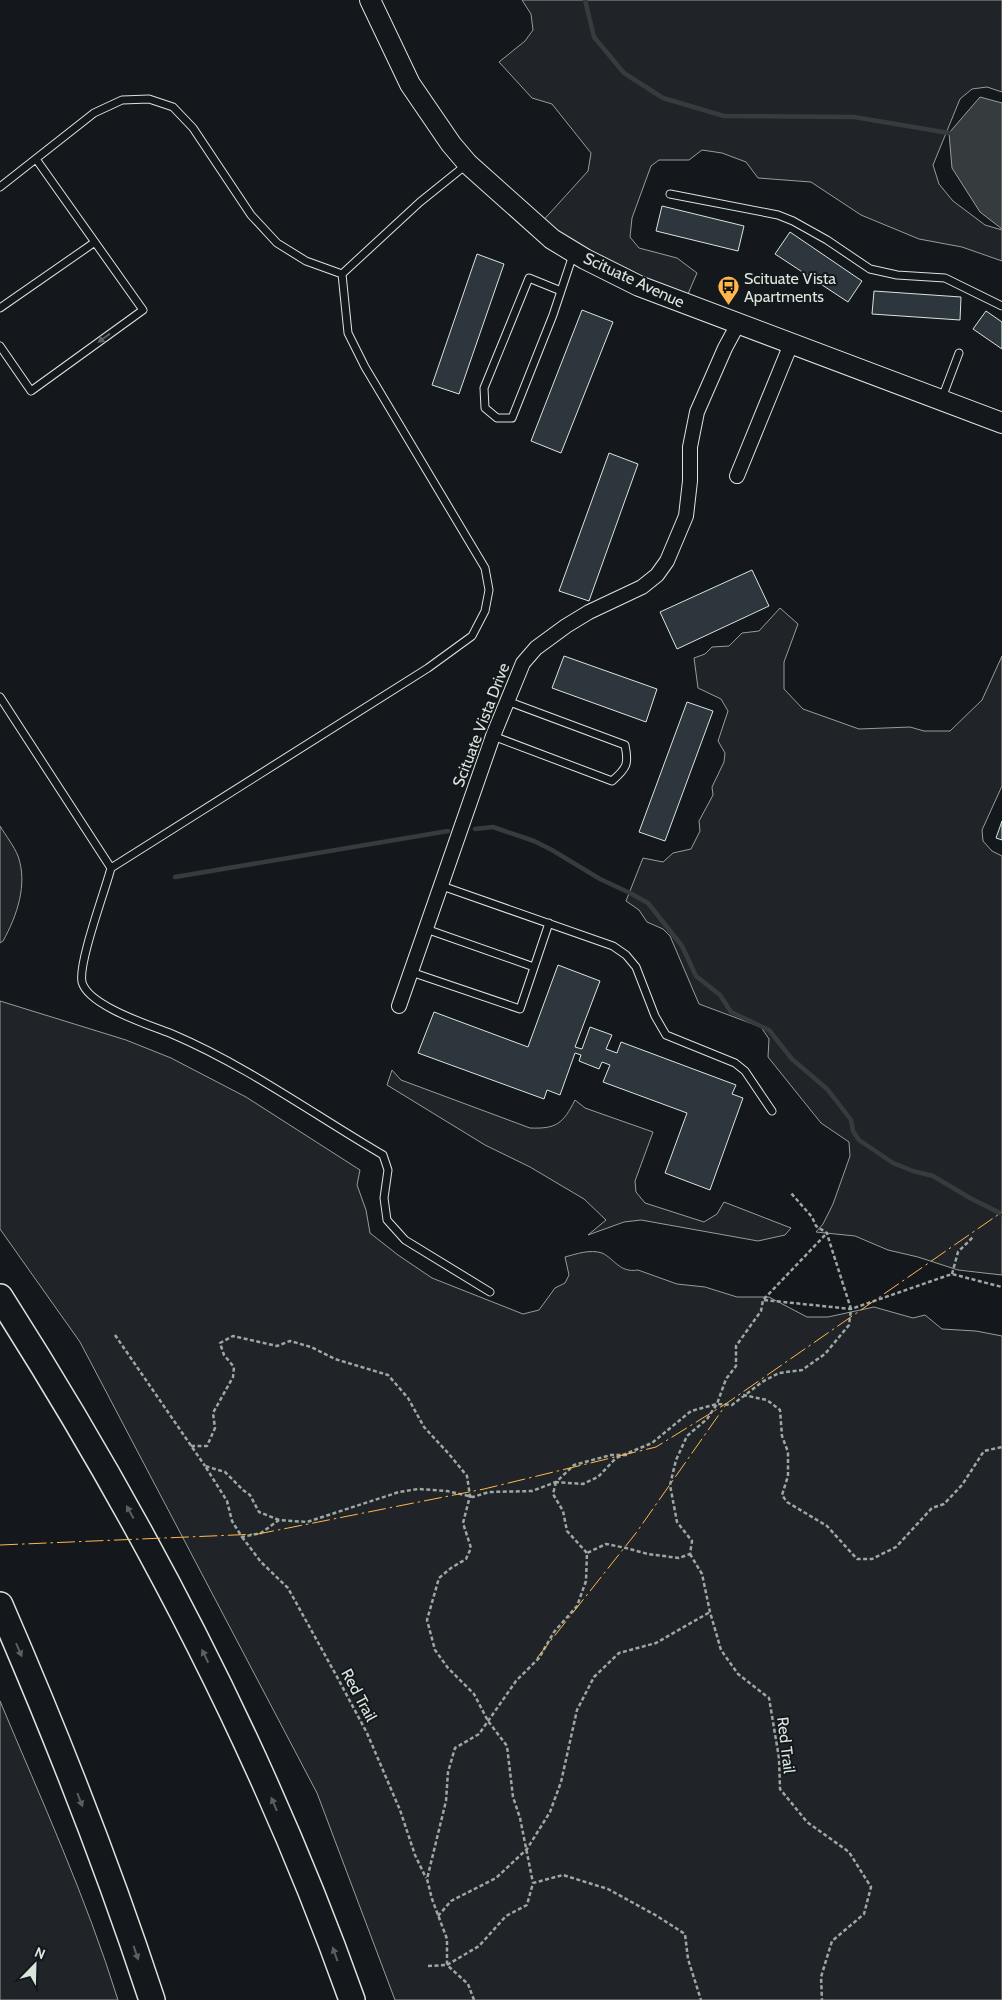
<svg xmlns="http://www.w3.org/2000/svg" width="1002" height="2000" font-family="Cabin,sans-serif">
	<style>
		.green { fill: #202428; stroke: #939e99 }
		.water { fill: #363b3e; stroke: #939e99 }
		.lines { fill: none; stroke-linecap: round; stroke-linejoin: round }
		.stream { stroke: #363b3e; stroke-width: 4.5 }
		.building { fill: #2c363c; stroke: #d8e6dc }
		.service-casing { stroke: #d8e6dc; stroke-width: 9 }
		.minor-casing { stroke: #d8e6dc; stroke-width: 16 }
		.secondary-casing { stroke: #d8e6dc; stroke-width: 22 }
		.motorway-casing { stroke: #d8e6dc; stroke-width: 28 }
		.path { stroke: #9da8a2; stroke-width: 2.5; stroke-dasharray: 4 2.5; stroke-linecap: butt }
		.service { stroke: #14181c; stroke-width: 7 }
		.minor { stroke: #14181c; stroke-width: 14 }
		.secondary { stroke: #14181c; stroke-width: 20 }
		.motorway { stroke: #14181c; stroke-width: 25 }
		.power { stroke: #ffb74d; stroke-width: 1; stroke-dasharray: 18 4 2.5 4; stroke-linecap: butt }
		.oneway { fill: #59605f }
		.labels { text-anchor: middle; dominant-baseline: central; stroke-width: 4; stroke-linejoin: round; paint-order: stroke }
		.poi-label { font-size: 16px; fill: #d8e6dc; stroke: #14181c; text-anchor: start }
		.street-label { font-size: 16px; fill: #d8e6dc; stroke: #14181c }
	</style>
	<rect width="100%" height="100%" fill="#14181c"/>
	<path class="green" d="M522 0H1002V92L987 87 972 89 960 99 933 165 939 184 953 201 985 225 1002 230V261L962 247 919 239 861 215 811 182 758 178 746 162 722 153 702 150 689 160H659L651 166 632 218 630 237 639 248 677 258 697 273 685 301 540 224 588 171 591 153 552 104 532 98 499 62 525 41 533 30 531 14Z
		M780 608 798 624 784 662V689L803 709 859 729 910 727 924 731H950L982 700 1002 656V786L982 830 983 841 992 851 1002 856V1275L958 1270 918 1257 888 1250 855 1236 816 1232 823 1224 833 1204 850 1156 849 1142 821 1123 768 1057 769 1039 761 1027 699 1004 670 936 663 929 647 922 639 910 626 901 643 858 663 862 673 853 691 849 700 831 699 821 713 795 712 787 724 762 725 753 718 741 728 711 721 699 698 688 694 658 705 654 712 647 729 646 742 633 759 631Z
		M0 826C6 836 14 846 18 856 28 884 17 916 3 941L0 943Z
		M0 1001 126 1040 171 1058 246 1097 360 1170 357 1185 366 1210 370 1233 398 1255 432 1278 523 1314 539 1310 555 1288 565 1283 569 1275 565 1257C576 1254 590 1249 602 1253 615 1259 619 1273 638 1270L677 1284 705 1287 737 1297H769L807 1317H828L874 1307 913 1318 925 1315 942 1329 976 1331 1002 1336V2000H395L317 1793 80 1342 0 1229Z
		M392 1070 401 1080 530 1128C556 1129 563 1124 575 1100L585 1108 653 1132 635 1181 636 1192 645 1203 704 1222 717 1214 724 1202 791 1228 785 1235 758 1241 641 1220 624 1222 588 1235 606 1220 584 1199 530 1167 485 1145 387 1085Z
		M0 1701C41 1799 86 1897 118 2000H0Z"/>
	<path class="water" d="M980 97 1002 103V229L980 212 952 168 949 133Z"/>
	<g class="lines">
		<path class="stream" d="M585 0 594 37 624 73 663 98 724 116 854 117 949 133
			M475 829 493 827 534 841 552 850 600 879 630 893 648 903 682 946 696 976 720 995 731 1012 769 1030 792 1059 827 1089 835 1099 851 1120 853 1131 859 1140 893 1163 913 1171 933 1176 970 1198 1002 1214
			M175 877 448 831"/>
	</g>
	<path class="building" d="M662 206 744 226 738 251 656 231Z
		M790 232 862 281 848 302 775 254Z
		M477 254 504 264 459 394 432 385Z
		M874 291 961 297 960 320 872 314Z
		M582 310 613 322 561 453 531 441Z
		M986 311 1002 322V349L973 329Z
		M609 453 638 464 589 601 559 591Z
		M752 570 769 606 677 649 660 612Z
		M564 656 657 689 646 722 552 688Z
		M687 702 713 711 665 841 639 832Z
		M1002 821V840L996 838Z
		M558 965 600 981 575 1047 582 1049 590 1027 612 1035 606 1049 617 1053 621 1042 736 1085 732 1094 743 1098 710 1190 665 1173 687 1113 603 1082 610 1065 602 1062 599 1069 579 1061 581 1055 575 1053 560 1095 547 1090 544 1099 418 1053 434 1012 528 1047Z"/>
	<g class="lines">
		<defs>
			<path id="service" d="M0 187 94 113 122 100 149 99 173 107 193 128 251 215 277 243 306 261 342 274
				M670 194 778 215 793 221 827 240 870 269 897 275 945 278 1002 306
				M342 274 348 333 365 367 485 568 489 590 485 611 472 636 428 668 111 868C105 891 78 963 82 982 88 1006 152 1026 172 1034 247 1066 313 1114 383 1155L388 1170 384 1198 387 1220 405 1240 490 1292
				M342 274 420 202 466 165
				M561 291 529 278 484 388 485 408 497 418H512L553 315 573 255
				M0 308 95 242
				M0 346 31 391 143 310 36 159
				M942 398 959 353
				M0 697 111 868
				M493 736 612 781C627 768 629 764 625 745L507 701
				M442 886 613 946 626 955 636 967 655 1016 666 1035 735 1063 745 1071 772 1111
				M426 929 534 967
				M411 972 520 1009 549 923"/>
			<path id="minor" d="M737 476 791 344
				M399 1006 493 736 523 663 536 648 566 626 589 612 642 587 657 575 667 561 686 516 690 481V447L697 412 725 348 738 324"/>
			<path id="secondary" d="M370 0 410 84 451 144 468 164 552 239 585 259 639 286 1002 423"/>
			<path id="motorway" d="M0 1297C141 1518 264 1752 352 2000
				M0 1605C56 1734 108 1866 152 2000"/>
		</defs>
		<use href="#service" class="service-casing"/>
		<use href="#minor" class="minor-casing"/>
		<use href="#secondary" class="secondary-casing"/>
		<use href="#motorway" class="motorway-casing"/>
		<path class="path" d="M952 1274 958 1252 974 1236
			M764 1300 851 1309 952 1274 1002 1287
			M115 1335 205 1466
			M743 1395 767 1400 780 1410 782 1436 788 1452V1476L782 1495 787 1502 827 1526 857 1559H872L896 1547 932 1508 944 1504 962 1485 984 1451 1002 1447
			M191 1446H207L215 1428 213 1413 233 1377 234 1367 224 1355 220 1343 233 1336 277 1346 290 1341 311 1347 335 1359 388 1375 408 1398 424 1427 449 1454 467 1476 470 1496 463 1523 471 1548 466 1559 451 1568 439 1578 427 1620 435 1650 448 1668 474 1694 488 1721 507 1746 513 1797 520 1818 533 1883
			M627 1455H611L574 1465 556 1482 583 1484 598 1477 616 1458 652 1443 691 1411 717 1404 732 1405 762 1382 779 1373 802 1370 825 1354 849 1325 851 1309 828 1237 827 1233 816 1226 812 1217 790 1192
			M556 1482 553 1494 563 1511 567 1531 587 1553
			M279 1520 259 1512 250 1495 243 1490 225 1472 205 1466 227 1501 232 1521 242 1537 261 1533 279 1520 307 1522 399 1492 418 1489 447 1491 473 1497 489 1492 532 1491 556 1482
			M242 1537 261 1562 288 1588 336 1675 367 1733 400 1810 415 1855 426 1878
			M690 1554 702 1574 710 1612 721 1650 738 1674 769 1698 779 1758 780 1789 807 1822 849 1852 871 1887 864 1914 832 1941 821 1977 822 2000
			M438 1916 451 1901 496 1878 527 1849 550 1812 561 1782 577 1710 594 1677 619 1653 656 1643 710 1612
			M428 1966 447 1965V1939L432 1899 427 1879 446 1801 448 1772 455 1748 479 1734 516 1681 539 1658 554 1632 577 1606 586 1581 587 1553 606 1544 626 1548 648 1554 679 1558 690 1554 692 1541 677 1522 670 1485 676 1460 687 1436 707 1419 717 1404 726 1379 736 1366V1346L761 1311 763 1300 827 1233
			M474 2000 468 1984 447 1965 479 1946 506 1916 527 1905 533 1883 563 1875 608 1889 657 1916 685 1934 688 1959 701 2000"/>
		<use href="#service" class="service"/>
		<use href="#minor" class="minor"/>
		<use href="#secondary" class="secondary"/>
		<use href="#motorway" class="motorway"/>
		<path class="power" d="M0 1545 258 1534 484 1489 656 1447 727 1403 1002 1212
			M537 1658 636 1533 725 1406"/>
	</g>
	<defs><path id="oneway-solid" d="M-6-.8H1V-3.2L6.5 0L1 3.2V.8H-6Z" transform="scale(1.25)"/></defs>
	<g class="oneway">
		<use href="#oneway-solid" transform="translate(104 338) rotate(144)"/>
		<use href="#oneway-solid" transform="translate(130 1512) rotate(-119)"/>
		<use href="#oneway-solid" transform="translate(19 1650) rotate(67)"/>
		<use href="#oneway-solid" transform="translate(205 1656) rotate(-116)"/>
		<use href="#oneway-solid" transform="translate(80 1800) rotate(69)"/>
		<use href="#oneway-solid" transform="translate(274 1804) rotate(-113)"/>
		<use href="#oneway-solid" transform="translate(136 1953) rotate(71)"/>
		<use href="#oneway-solid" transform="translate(335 1954) rotate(-110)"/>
	</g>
	<defs>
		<symbol id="bus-pin" viewBox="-11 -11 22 30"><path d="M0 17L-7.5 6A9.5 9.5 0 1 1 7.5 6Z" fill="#ffb74d" stroke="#14181c"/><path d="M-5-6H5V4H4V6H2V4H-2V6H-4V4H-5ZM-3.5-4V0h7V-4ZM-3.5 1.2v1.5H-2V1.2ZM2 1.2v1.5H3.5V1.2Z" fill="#111"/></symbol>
	</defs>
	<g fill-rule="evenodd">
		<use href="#bus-pin" x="716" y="274" width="25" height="34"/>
	</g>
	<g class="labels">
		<g class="poi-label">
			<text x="744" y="278">Scituate Vista<tspan x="744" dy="18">Apartments</tspan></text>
		</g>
		<g class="street-label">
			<text transform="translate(634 280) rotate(25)">Scituate Avenue</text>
			<text transform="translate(481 725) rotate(-69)">Scituate Vista Drive</text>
			<text transform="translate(359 1695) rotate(62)">Red Trail</text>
			<text transform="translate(786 1745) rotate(83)">Red Trail</text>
		</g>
	</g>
	<g transform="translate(35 1965) rotate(23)" stroke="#14181c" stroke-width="4" paint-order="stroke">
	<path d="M0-4L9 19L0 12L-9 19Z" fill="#d8e6dc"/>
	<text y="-8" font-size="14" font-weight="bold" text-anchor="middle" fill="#d8e6dc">N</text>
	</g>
</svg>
